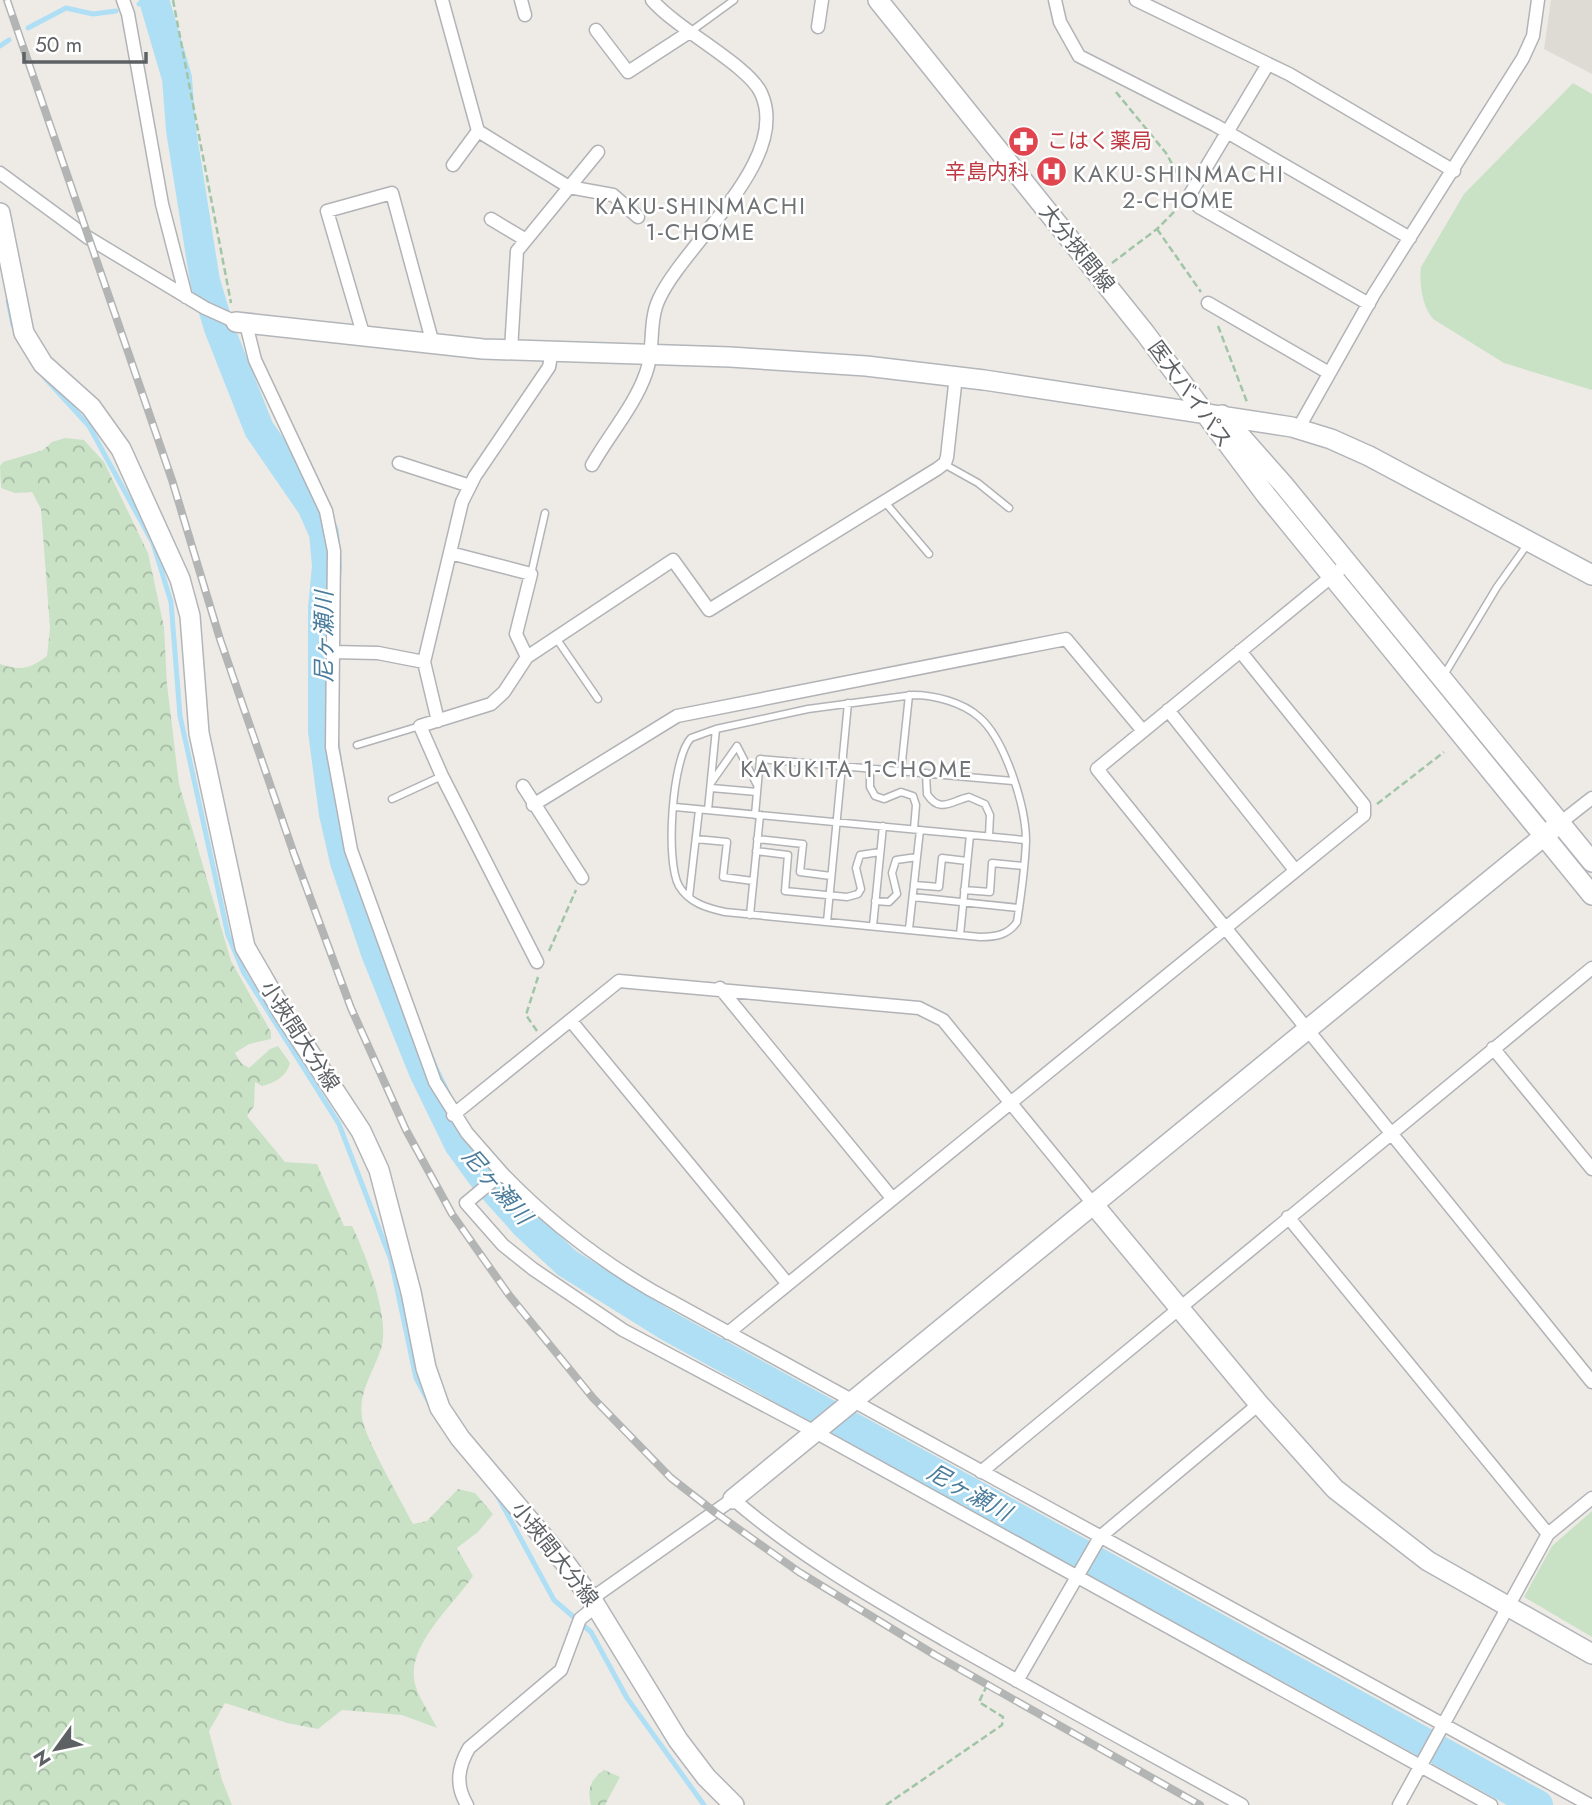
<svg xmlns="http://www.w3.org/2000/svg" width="1592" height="1805" font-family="Jost,'Noto Sans JP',sans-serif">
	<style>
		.education { fill: #dedad4 }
		.green { fill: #c9e2c6 }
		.forest { fill: url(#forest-crowns) }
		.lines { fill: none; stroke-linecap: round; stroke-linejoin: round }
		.stream { stroke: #afdff5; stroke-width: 5 }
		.river { stroke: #afdff5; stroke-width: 30 }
		.lane-casing { stroke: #b1b3b6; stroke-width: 9 }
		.street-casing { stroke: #b1b3b6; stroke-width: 15 }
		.secondary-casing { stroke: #b2b5b9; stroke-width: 22 }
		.path { stroke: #a1c5a7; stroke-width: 2.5; stroke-dasharray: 7 3.5; stroke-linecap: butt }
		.lane { stroke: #fff; stroke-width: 6 }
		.street { stroke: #fff; stroke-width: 12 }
		.secondary { stroke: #fff; stroke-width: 19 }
		.rail-casing { stroke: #b3b4b4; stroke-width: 8 }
		.rail { stroke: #fff; stroke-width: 5; stroke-dasharray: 16; stroke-linecap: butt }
		.labels { text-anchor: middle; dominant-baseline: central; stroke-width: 5; stroke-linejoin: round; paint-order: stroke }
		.health-label { font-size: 21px; fill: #be3a42; stroke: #fff; text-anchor: start }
		.street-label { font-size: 21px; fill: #5e6164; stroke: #fff }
		.neighbourhood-label { font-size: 23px; letter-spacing: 2px; fill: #6f7376; stroke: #fff }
		.water-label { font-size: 23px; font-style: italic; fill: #4a7c9c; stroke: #fff }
	</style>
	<defs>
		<pattern id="forest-crowns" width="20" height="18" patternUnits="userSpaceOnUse" patternTransform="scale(1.75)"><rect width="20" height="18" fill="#c9e2c6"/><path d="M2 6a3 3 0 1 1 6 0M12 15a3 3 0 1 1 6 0" fill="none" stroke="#a6bba4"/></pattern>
	</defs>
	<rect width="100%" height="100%" fill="#eeebe6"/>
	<path class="education" d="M1551 0H1592V74L1544 49Z"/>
	<path class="green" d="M1573 83 1592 94V390L1504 363 1433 319C1422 306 1419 283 1421 267L1464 194Z
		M1592 1511V1637L1524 1597 1552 1546Z"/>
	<path class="forest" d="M65 438 84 440 104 462 148 553 164 627 167 684 179 784 231 961 271 1032V1039L249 1044 235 1053 241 1063 249 1068 270 1049 278 1046 290 1063C287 1076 275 1083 262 1086L255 1082 254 1106 247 1116 285 1162 317 1164 344 1226H352C365 1252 389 1315 382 1345 376 1369 358 1390 362 1417 364 1437 402 1502 413 1524L427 1521 458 1489 475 1493 493 1514 478 1532 457 1548 473 1576C454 1605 405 1646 415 1684 419 1699 431 1715 437 1728L402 1715 342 1710 318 1729 287 1723 225 1703 209 1731 222 1780 232 1805H0V664C21 671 30 669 47 656L50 628 41 509 32 492 15 493 1 488 0 466 3 462 43 450 52 442Z
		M604 1770 620 1777 605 1805H591C587 1789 590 1780 604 1770Z"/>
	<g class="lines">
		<path class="stream" d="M139 4 149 0
			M28 28 66 8 93 14 116 11
			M0 46 9 40
			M8 301 13 325
			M45 378 89 426 153 543 171 602 180 716 228 935 244 973 339 1124 391 1260 416 1378 433 1410
			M497 1495 554 1600 591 1632 627 1698 704 1805"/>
		<path class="river" d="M154 0 177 78 181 130 205 281 219 328 259 429 312 506 324 533 327 566 323 608V731L334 814 345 862 376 953 424 1072 459 1144 483 1177 526 1225 567 1263 668 1326 1538 1805"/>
		<defs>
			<path id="lane" d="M690 32 734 0
				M944 464 978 483 1009 508
				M884 501 929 554
				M531 574 545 513
				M556 638 598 699
				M1444 675 1497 587 1527 545
				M913 695C934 695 962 702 979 717 1005 739 1026 807 1026 841 1025 868 1021 896 1017 922 1008 935 996 937 980 937L725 912C707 908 689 903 679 886 665 862 672 757 691 738L716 729 808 709Z
				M357 745 420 726
				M870 768V787L875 796 884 799 901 792 913 796 916 805 914 829
				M901 771 909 695
				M926 773 927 794C940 814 951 801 969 797L985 804 990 815 989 836
				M711 783 737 746 757 785
				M711 788 757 792
				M392 799 442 776
				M675 807 1025 840
				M708 810 716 729
				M755 815 760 759 1013 781
				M696 839 727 842 723 877 753 881
				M757 839 803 844 800 872 831 876
				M756 851 788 855 785 891 847 897 858 894 861 889 856 868 860 855 880 852
				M914 885 939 887 942 858 967 861
				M964 890 990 892 992 863 1023 866
				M689 897 699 810
				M913 897 1019 908
				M875 901 889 902 897 894 892 873 896 860 917 857
				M750 915 760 815
				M827 922 848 703
				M873 926 883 826
				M909 929 920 830
				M960 935 970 835"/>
			<path id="street" d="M123 0 128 14 162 204 186 297
				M442 0 478 131 569 187 613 195 638 217
				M521 0 525 15
				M1055 0 1060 22 1079 56 1215 125 1410 238
				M1136 0 1289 74 1454 171
				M818 27 822 0
				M596 30 628 72 688 33
				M1268 64 1189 196 1199 207 1369 304
				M453 165 478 131
				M0 173 87 237 205 308 236 322
				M491 219 526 240
				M1208 303 1329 373
				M246 324 255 360 326 511 334 551 332 747 351 850 435 1082 467 1133 502 1173
				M364 337 327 211 392 193 433 344
				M511 350 517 251 598 152
				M1298 429 1374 294 1523 58 1533 36 1538 0
				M399 463 470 486
				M592 465C609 435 635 405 646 373 655 350 648 322 659 299 684 244 792 160 761 93 748 65 678 30 652 0
				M450 553 531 574 516 634 527 657
				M1348 563 1097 769 1592 1382
				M332 652 378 653 424 662
				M1168 710 1295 870
				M438 721 424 662 462 502 475 476 549 367 552 351
				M523 786 582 878
				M533 805 677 716 1066 639 1143 731
				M1560 823 1592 798
				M537 962 442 776 420 726 491 704 504 692 527 657 673 560 709 610 937 469 945 463 947 457 956 376
				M720 988 892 1198
				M571 1021 787 1283
				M1493 1048 1592 1169
				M453 1115 619 981 919 1008 943 1020 1094 1205
				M1288 1217 1548 1534
				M728 1333 1364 815V805L1240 651
				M981 1472 1592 968
				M591 1599 733 1499C798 1555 871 1597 945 1640 1043 1696 1143 1750 1242 1805
				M1017 1681 1100 1537 1259 1404
				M467 1805C455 1785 458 1767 469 1748L561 1670 580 1619 596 1606
				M1399 1805 1548 1534 1592 1498
				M1491 1805 815 1432 623 1330 533 1269 503 1245 466 1203 502 1173C547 1220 595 1257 651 1290L1590 1805"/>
			<path id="secondary" d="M878 0 1145 333 1266 495 1592 895
				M0 213 24 333 43 364 91 407 121 449 180 579 190 616 199 733 245 947 282 1011 361 1131 379 1170 411 1292 426 1368 440 1408 460 1438 566 1564 594 1603 678 1740 706 1777 734 1805
				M236 322 483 349 730 357 866 366 984 380 1292 427 1331 439 1369 456 1592 575
				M1222 415 1283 484 1592 862
				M1094 1205 1259 1404 1335 1489 1428 1561 1592 1654
				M733 1499 1560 823"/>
		</defs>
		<use href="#lane" class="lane-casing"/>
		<use href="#street" class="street-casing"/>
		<use href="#secondary" class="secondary-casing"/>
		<path class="path" d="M173 0 231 303
			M1116 92 1166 153 1182 182
			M1157 229 1201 292
			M1112 263 1157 229 1179 207
			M1218 326 1247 402
			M1377 804 1444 752
			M549 951 576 890
			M537 1031 526 1015 538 977
			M886 1805 1002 1725 1003 1717 979 1702 989 1681"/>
		<use href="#lane" class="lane"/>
		<use href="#street" class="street"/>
		<use href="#secondary" class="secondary"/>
		<defs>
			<path id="rail" d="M7 0 172 480 220 639 294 854 351 1008 406 1130 452 1214 509 1295 593 1398 671 1478 716 1513 799 1572 935 1655 1200 1805"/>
		</defs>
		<use href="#rail" class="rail-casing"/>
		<use href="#rail" class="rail"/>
	</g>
	<defs>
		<symbol id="pharmacy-disc" viewBox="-11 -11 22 22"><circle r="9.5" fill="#e0444e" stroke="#fff"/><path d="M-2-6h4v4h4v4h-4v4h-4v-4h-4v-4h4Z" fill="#fff"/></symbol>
		<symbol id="hospital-disc" viewBox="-11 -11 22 22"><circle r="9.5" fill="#e0444e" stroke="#fff"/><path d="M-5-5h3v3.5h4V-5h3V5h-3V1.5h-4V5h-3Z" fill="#fff"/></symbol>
	</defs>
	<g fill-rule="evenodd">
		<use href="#pharmacy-disc" x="1006" y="124" width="35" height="35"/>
		<use href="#hospital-disc" x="1034" y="154" width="35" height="35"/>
	</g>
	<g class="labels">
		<g class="health-label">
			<text x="1047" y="141">こはく薬局</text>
			<text x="1029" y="172" text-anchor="end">辛島内科</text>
		</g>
		<g class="street-label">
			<text transform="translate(1077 248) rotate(51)">大分挾間線</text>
			<text transform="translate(1190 394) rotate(54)">医大バイパス</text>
			<text transform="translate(300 1036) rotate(57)">小挾間大分線</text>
			<text transform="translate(555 1554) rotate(52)">小挾間大分線</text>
		</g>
		<g class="neighbourhood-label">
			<text x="1179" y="174">KAKU-SHINMACHI<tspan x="1179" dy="26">2-CHOME</tspan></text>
			<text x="701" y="206">KAKU-SHINMACHI<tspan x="701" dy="26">1-CHOME</tspan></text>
			<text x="857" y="769">KAKUKITA 1-CHOME</text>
		</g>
		<g class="water-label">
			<text transform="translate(324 637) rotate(-90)">尼ヶ瀬川</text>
			<text transform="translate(497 1186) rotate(49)">尼ヶ瀬川</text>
			<text transform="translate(969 1492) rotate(29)">尼ヶ瀬川</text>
		</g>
	</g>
	<g transform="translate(56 1749) rotate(237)" stroke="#ffffff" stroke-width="5" paint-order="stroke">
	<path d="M0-5L12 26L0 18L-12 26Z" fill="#5e6164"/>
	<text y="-10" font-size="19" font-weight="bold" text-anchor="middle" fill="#5e6164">N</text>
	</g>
	<path d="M24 52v10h122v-10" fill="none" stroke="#5e6164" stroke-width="3.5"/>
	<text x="35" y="52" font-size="21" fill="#5e6164" stroke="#ffffff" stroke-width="5" paint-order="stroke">50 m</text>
</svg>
